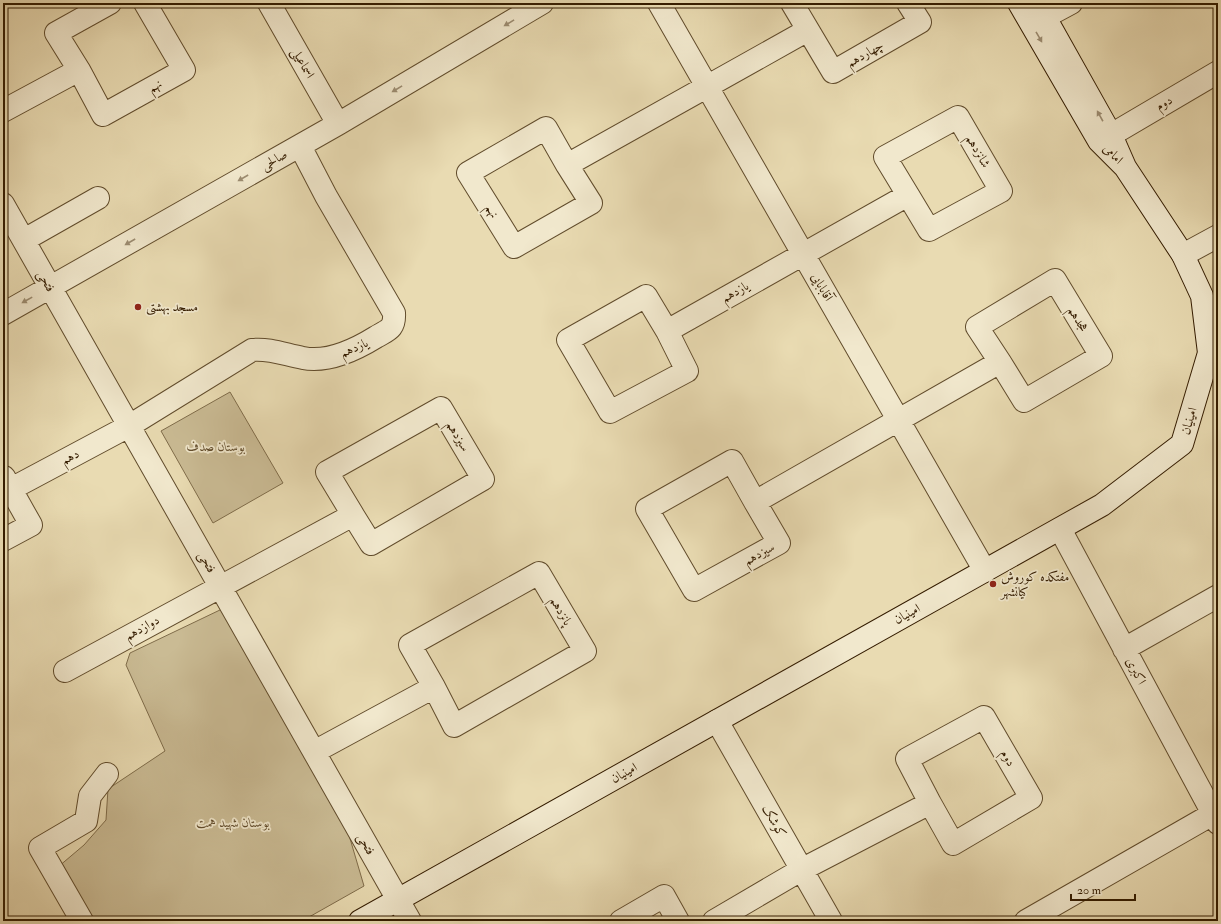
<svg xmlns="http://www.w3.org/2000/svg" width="1221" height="924" font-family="'IM FELL Double Pica',Amiri,serif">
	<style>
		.green { fill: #cabb94; stroke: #7f6c4a }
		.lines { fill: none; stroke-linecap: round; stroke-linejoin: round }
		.minor-casing { stroke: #614c2c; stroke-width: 24 }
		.secondary-casing { stroke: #341c00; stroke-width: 24 }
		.minor { stroke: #f1e8cd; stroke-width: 22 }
		.secondary { stroke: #f1e8cd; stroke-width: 22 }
		.oneway { fill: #9c8c71 }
		.poi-dot { fill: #8f2418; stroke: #f1e8cd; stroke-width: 1.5 }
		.labels { text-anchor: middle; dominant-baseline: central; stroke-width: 3.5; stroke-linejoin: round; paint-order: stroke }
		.street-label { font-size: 13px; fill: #341c00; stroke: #f1e8cd }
		.poi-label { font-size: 13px; fill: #341c00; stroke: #f1e8cd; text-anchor: start }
		.park-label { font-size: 13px; font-style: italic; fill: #614c2c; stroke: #f1e8cd }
	</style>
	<rect width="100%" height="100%" fill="#e9dbb2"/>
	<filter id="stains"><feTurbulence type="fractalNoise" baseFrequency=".005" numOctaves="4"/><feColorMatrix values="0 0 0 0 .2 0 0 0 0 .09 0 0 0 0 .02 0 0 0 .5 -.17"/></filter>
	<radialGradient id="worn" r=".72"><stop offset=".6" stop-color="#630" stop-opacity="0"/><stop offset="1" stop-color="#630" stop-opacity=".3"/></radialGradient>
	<path class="green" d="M230 392 283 483 213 523 161 431Z
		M222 609 346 825 364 886 302 921H89L58 867 84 845 106 820 108 789 165 751 126 665 130 653Z"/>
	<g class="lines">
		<defs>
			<path id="minor" d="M110 3 56 33 79 70 103 115 184 70 145 3
				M269 3 338 124
				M659 3 985 571
				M792 3 833 72 920 22 908 3
				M1045 17 1071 3
				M3 111 79 70
				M1111 135 1218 72
				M567 165 591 203 514 247 468 173 546 128 567 165 808 30
				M3 204 410 921
				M24 240 98 198
				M1183 255 1218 236
				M3 314 338 124 542 3
				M667 331 687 371 610 412 568 340 646 296 667 331 908 195 885 157 958 117 1001 191 929 230 908 195
				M11 489 129 426 252 350C270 348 286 355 303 358 328 363 355 350 376 337 388 330 395 329 394 313L326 196 300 146
				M755 502 779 543 694 590 647 509 732 461 755 502 1000 362 977 327 1055 280 1101 356 1024 401 1000 362
				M1060 529 1218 823
				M3 540 31 525 4 477
				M1124 649 1218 596
				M65 671 353 515 327 472 441 408 483 479 371 544 353 515
				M717 721 831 921
				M314 752 434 687 410 645 539 573 585 651 454 726 434 687
				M82 921 40 848 86 821 90 796 107 774
				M621 921 664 896 678 921
				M714 921 801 870 930 803 907 759 984 717 1031 798 953 844 930 803
				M1026 921 1218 811"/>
			<path id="secondary" d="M1019 3 1099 141 1125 167 1111 135 1037 3
				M360 921 1102 505 1182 444 1209 353 1202 296 1183 255 1125 167"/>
		</defs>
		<use href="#minor" class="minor-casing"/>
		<use href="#secondary" class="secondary-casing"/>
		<use href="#minor" class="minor"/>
		<use href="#secondary" class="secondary"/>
	</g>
	<defs><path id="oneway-solid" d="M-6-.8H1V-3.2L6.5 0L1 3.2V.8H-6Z"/></defs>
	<g class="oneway">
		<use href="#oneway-solid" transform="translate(509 23) rotate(149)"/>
		<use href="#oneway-solid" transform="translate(1039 37) rotate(60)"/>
		<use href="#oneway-solid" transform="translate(397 89) rotate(149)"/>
		<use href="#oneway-solid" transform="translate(1100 116) rotate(-119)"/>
		<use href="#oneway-solid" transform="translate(243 178) rotate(150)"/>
		<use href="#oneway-solid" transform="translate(130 242) rotate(150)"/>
		<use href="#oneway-solid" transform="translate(27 300) rotate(151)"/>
	</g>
	<g class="poi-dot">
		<circle cx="138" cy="307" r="4"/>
		<circle cx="993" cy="584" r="4"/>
	</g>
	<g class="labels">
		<g class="street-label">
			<text transform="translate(865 54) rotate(-30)">چهاردهم</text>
			<text transform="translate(303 63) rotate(60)">اسماعیلی</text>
			<text transform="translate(155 86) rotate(-29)">نهم</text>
			<text transform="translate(1164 103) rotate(-30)">دوم</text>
			<text transform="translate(978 151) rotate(60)">شانزدهم</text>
			<text transform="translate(1113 154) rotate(45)">امامی</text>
			<text transform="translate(274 160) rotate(-30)">صالحی</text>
			<text transform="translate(492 211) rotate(58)">نهم</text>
			<text transform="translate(46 281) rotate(60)">فتحی</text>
			<text transform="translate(822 287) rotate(60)">آقابابایی</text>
			<text transform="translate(735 292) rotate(-30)">یازدهم</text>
			<text transform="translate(1078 319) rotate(59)">هجدهم</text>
			<text transform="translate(354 348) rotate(-24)">یازدهم</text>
			<text transform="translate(1189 421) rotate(-74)">امینیان</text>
			<text transform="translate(458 436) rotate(59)">سیزدهم</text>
			<text transform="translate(70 457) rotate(-28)">دهم</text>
			<text transform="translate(759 554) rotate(-29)">سیزدهم</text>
			<text transform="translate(207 562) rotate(60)">فتحی</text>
			<text transform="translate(561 611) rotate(60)">پانزدهم</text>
			<text transform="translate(907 614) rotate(-29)">امینیان</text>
			<text transform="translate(142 628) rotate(-29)">دوازدهم</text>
			<text transform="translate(1136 671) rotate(62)">اکبری</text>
			<text transform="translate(1008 758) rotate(60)">دوم</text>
			<text transform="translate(624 773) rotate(-29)">امینیان</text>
			<text transform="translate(774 821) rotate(60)">کوشک</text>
			<text transform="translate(366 844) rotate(60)">فتحی</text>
		</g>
		<g class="poi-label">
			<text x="146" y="307">مسجد بهشتی</text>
			<text x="1001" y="577">مفتکده کوروش<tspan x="1001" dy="15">کیانشهر</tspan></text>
		</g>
		<g class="park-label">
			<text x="216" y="447">بوستان صدف</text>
			<text x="233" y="823">بوستان شهید همت</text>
		</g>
	</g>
	<rect width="1221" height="924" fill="none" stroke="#e9dbb2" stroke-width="16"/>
	<rect x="4" y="4" width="1213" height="916" fill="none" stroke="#341c00" stroke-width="2"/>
	<rect x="8" y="8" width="1205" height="908" fill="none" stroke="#341c00"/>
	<path d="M1071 894v6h64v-6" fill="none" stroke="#341c00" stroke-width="2"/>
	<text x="1077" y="894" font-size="12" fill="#341c00" stroke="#f1e8cd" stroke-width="3" paint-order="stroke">20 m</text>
	<rect width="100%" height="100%" filter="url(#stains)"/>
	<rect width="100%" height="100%" fill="url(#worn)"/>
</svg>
